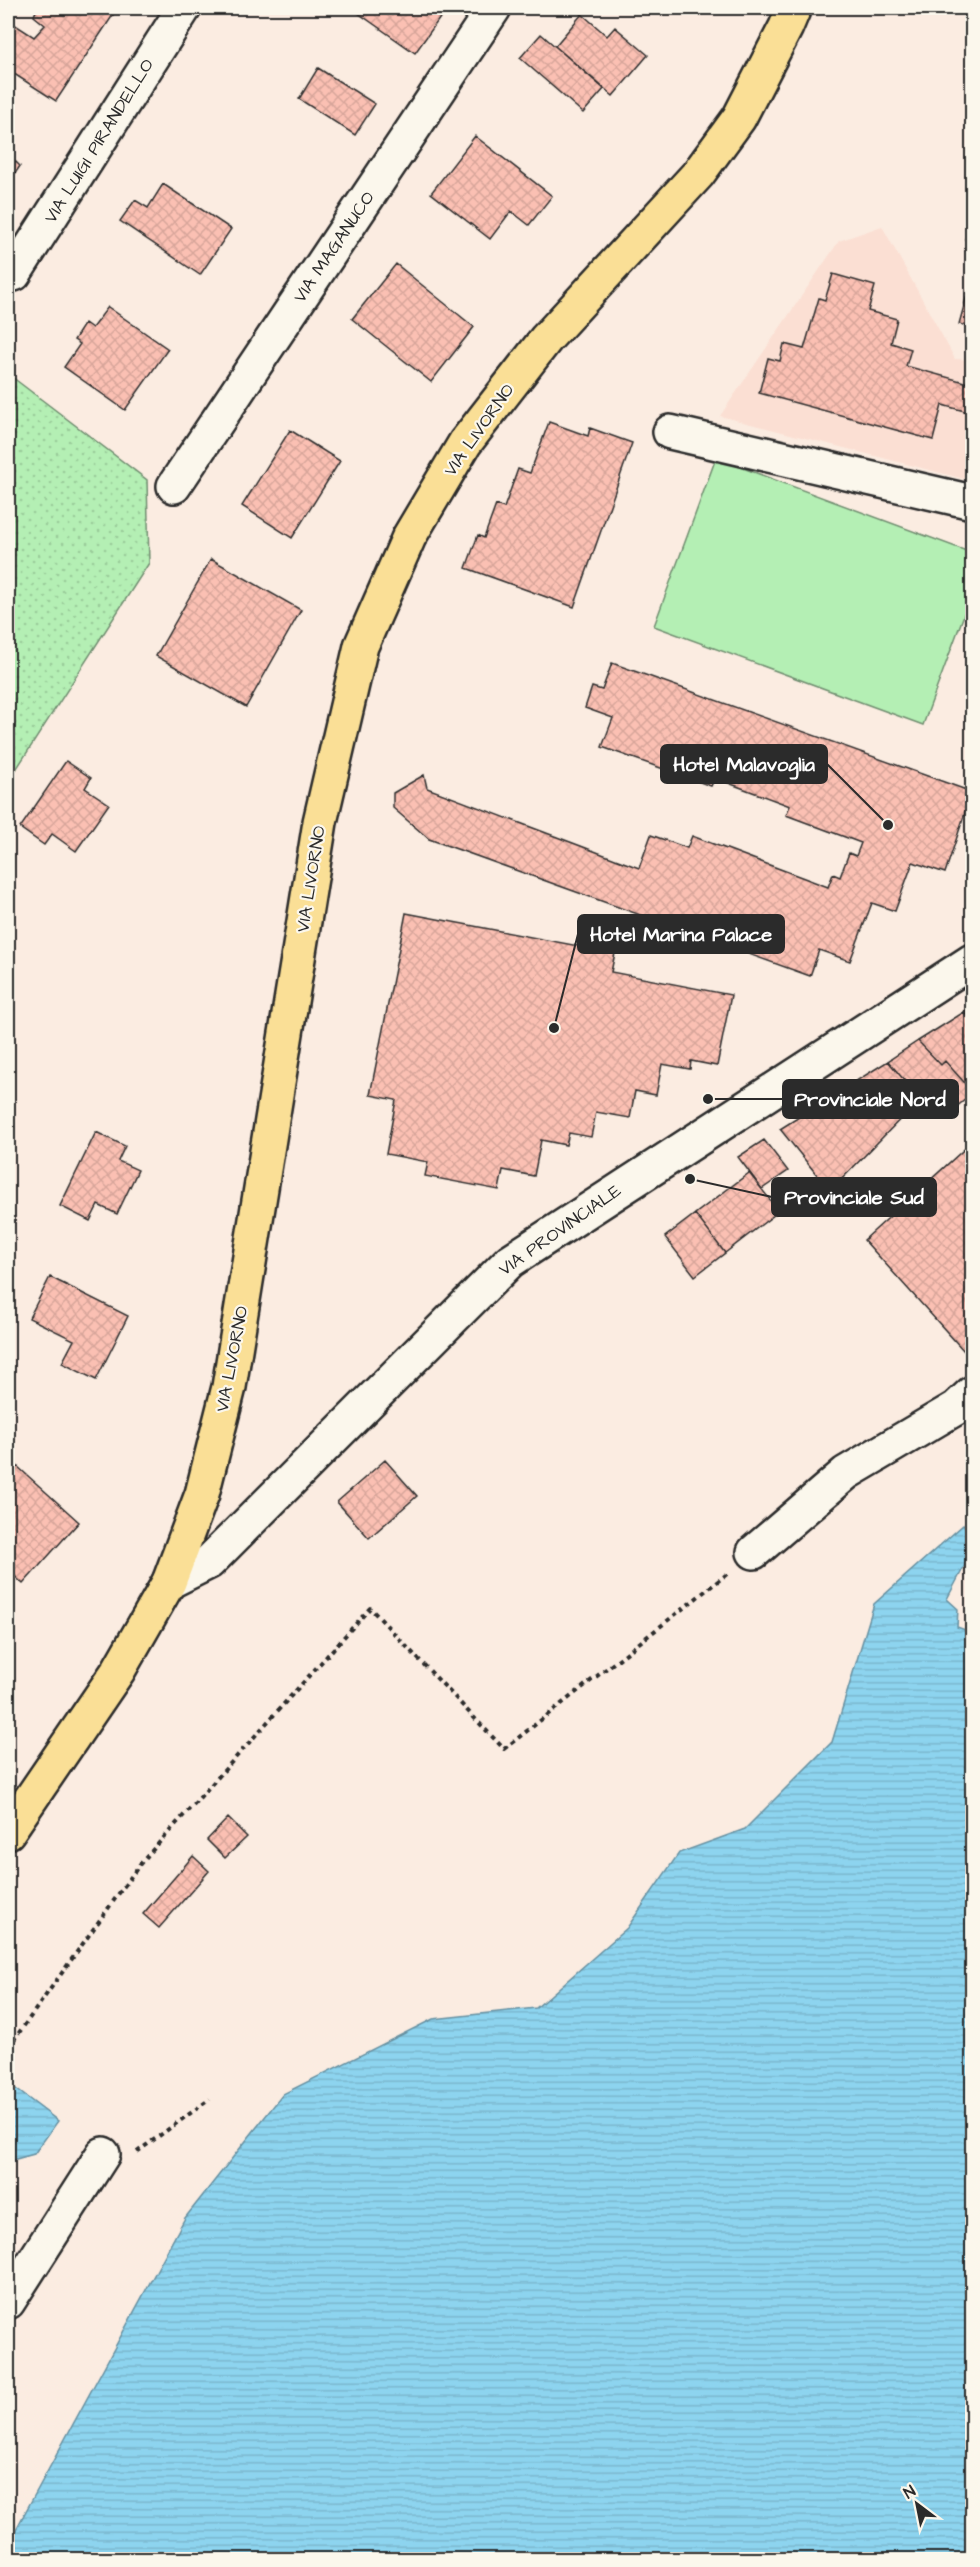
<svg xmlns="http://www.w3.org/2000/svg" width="980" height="2567" font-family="'Architects Daughter',sans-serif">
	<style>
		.built { fill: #fbdfd3 }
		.green { fill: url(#green-dots); stroke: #708d70; stroke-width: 1.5 }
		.pitch { fill: #b4efb4; stroke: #708d70; stroke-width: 1.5 }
		.water { fill: url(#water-rules); stroke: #6690a1; stroke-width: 1.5 }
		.building { fill: url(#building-cross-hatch); stroke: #2b2b2b; stroke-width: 1.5 }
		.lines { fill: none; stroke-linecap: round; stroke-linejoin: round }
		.minor-casing { stroke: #2b2b2b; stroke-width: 38 }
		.major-casing { stroke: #2b2b2b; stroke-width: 38 }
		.path { stroke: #2b2b2b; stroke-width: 4; stroke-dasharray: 4.5 4.5; stroke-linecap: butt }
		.minor { stroke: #fbf7ec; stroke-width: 33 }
		.major { stroke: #fadf96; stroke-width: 33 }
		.labels { text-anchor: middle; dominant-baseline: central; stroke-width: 4.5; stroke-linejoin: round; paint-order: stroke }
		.street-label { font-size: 18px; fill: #2b2b2b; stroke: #fbf7ec }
		.leader { fill: none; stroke: #2b2b2b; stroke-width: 2 }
		.callout-dot { fill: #2b2b2b; stroke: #fbf7ec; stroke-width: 2 }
		.callout { fill: #2b2b2b; stroke: #2b2b2b; stroke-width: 2 }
		.callout-label { font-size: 20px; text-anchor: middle; font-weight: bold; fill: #fff }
	</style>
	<defs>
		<pattern id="green-dots" width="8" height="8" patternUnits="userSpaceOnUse" patternTransform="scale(1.5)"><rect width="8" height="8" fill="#b4efb4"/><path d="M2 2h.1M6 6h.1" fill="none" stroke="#9bcd9b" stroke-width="1.8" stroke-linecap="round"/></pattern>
		<pattern id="water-rules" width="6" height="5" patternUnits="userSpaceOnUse" patternTransform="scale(1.5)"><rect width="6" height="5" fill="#8dd4ef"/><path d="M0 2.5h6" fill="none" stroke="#7ab6cd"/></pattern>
		<pattern id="building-cross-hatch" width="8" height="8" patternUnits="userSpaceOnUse" patternTransform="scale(1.5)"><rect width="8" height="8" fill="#fbc0b3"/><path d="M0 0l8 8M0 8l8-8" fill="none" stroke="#d7a59a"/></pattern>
	</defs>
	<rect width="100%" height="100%" fill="#fbece1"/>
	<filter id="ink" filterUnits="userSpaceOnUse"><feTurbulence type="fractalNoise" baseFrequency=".0167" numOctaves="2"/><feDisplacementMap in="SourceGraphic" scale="12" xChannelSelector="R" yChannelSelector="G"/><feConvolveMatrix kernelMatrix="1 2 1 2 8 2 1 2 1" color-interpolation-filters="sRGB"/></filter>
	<g filter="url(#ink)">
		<path class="built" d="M882 226 955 359 972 360V481L720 416 839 241Z"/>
		<path class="green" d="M8 374 147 480 149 563 8 782Z"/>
		<path class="pitch" d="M716 458 972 553V593L923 725 654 626Z"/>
		<path class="water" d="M972 1517V1564L966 1563 947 1599 958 1609 957 1627 968 1631 972 1629V2559H8V2548L14 2533 185 2218 283 2094 433 2019 536 2008 627 1928 679 1853 745 1829 832 1742 874 1604Z
			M8 2083 58 2121 34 2154 16 2159 8 2166Z"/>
		<path class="building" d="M37 8 117 9 56 101 8 70V28L11 22 34 37 45 25 34 16Z
			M351 8H447L415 53Z
			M582 14 607 36 615 27 648 55 613 96 555 46Z
			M541 34 604 89 583 113 520 58Z
			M318 68 375 104 355 135 299 99Z
			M475 136 552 196 529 225 511 211 490 239 431 193Z
			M8 154 20 166 8 184Z
			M163 184 231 229 200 275 120 221 135 200 148 208Z
			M972 220V242L965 239Z
			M396 264 474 327 431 382 352 319Z
			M833 274 875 286 868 311 897 319 891 343 911 349 906 366 972 384V413L942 405 933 440 759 393 768 358 780 361 784 344 804 349 819 298 825 300Z
			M972 277V352L966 351 967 326 959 324Z
			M108 307 168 349 125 410 64 367 80 344 74 340 85 323 92 328Z
			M549 422 588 436 590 428 632 443 574 607 466 568 478 535 484 538 496 505 504 508 518 469 530 473Z
			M290 430 340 461 292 538 242 506Z
			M211 559 301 610 246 707 156 656Z
			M612 663 972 792 945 873 913 862 895 911 872 903 850 961 819 950 810 976 429 839 393 808V793L424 775 427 788 639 868 651 835 687 848 692 836 828 887 833 874 840 877 849 853 856 856 861 843 786 815 790 806 715 778 711 786 602 747 613 718 585 708 592 687 602 690Z
			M66 761 91 778 85 788 109 804 76 851 52 834 44 845 20 828Z
			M406 913 615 953 611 972 731 995 717 1066 691 1061 690 1069 662 1064 656 1095 635 1091 630 1118 596 1112 591 1137 569 1133 566 1145 541 1140 534 1176 503 1170 499 1190 425 1176 428 1162 386 1154 396 1100 370 1095Z
			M972 1006V1023L964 1012Z
			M964 1012 972 1023V1091L945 1061 941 1065 918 1041Z
			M918 1041 941 1065 945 1061 972 1091V1094L949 1113 930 1092 920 1099 888 1061Z
			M888 1061 920 1099 830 1191 780 1129Z
			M96 1132 125 1146 118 1161 138 1170 117 1214 98 1205 90 1221 60 1206Z
			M764 1140 788 1171 762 1189 738 1157Z
			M970 1144 972 1147V1344L964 1351 864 1240Z
			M749 1173 779 1211 725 1253 695 1214Z
			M695 1214 725 1253 695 1276 665 1237Z
			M50 1277 128 1316 96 1380 62 1363 74 1340 29 1318Z
			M385 1460 417 1496 369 1538 337 1502Z
			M17 1466 79 1522 23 1584 8 1570V1477Z
			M228 1818 247 1837 225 1858 207 1840Z
			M193 1856 209 1871 159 1928 143 1914Z"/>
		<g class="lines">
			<defs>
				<path id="minor" d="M14 274 184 8
					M670 432 972 502
					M174 486 494 8
					M754 1552 846 1473 956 1408 972 1393
					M169 1582 209 1562 510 1261 972 961
					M8 2302 103 2154"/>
				<path id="major" d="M8 1832 118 1671 169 1582 202 1494 229 1387 320 822 361 646 409 537 465 443 546 339 698 174 739 118 786 27 794 8"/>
			</defs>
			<use href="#minor" class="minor-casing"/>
			<use href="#major" class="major-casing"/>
			<path class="path" d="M8 2048 140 1864 370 1608 504 1749 727 1574
				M137 2152 210 2099"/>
			<use href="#minor" class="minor"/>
			<use href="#major" class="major"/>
		</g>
	</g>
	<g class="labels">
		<g class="street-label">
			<text transform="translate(99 141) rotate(-58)">VIA LUIGI PIRANDELLO</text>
			<text transform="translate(334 247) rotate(-56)">VIA MAGANUCO</text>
			<text transform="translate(479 430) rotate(-55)">VIA LIVORNO</text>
			<text transform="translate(311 879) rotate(-81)">VIA LIVORNO</text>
			<text transform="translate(560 1230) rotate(-35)">VIA PROVINCIALE</text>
			<text transform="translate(232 1359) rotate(-79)">VIA LIVORNO</text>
		</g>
	</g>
	<path class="leader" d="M888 825L827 764M554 1028L578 934M708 1099L783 1099M690 1179L772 1197"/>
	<g class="callout-dot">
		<circle cx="888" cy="825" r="6"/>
		<circle cx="554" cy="1028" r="6"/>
		<circle cx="708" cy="1099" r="6"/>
		<circle cx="690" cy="1179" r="6"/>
	</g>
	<g class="callout">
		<rect x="661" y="745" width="166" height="38" rx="6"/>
		<rect x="578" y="915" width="206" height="38" rx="6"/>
		<rect x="783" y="1080" width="175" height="38" rx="6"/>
		<rect x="772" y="1178" width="164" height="38" rx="6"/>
	</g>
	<g class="callout-label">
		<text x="744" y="771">Hotel Malavoglia</text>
		<text x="681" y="941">Hotel Marina Palace</text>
		<text x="870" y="1106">Provinciale Nord</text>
		<text x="854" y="1204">Provinciale Sud</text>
	</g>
	<rect width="980" height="2567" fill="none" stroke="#fbf7ec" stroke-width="30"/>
	<rect x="15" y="15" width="950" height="2537" fill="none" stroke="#2b2b2b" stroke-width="2" filter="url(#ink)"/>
	<g transform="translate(917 2504) rotate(328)" stroke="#fbf7ec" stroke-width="4.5" paint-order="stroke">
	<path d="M0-4.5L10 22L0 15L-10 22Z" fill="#2b2b2b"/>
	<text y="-9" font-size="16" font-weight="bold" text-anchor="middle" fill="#2b2b2b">N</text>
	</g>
</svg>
